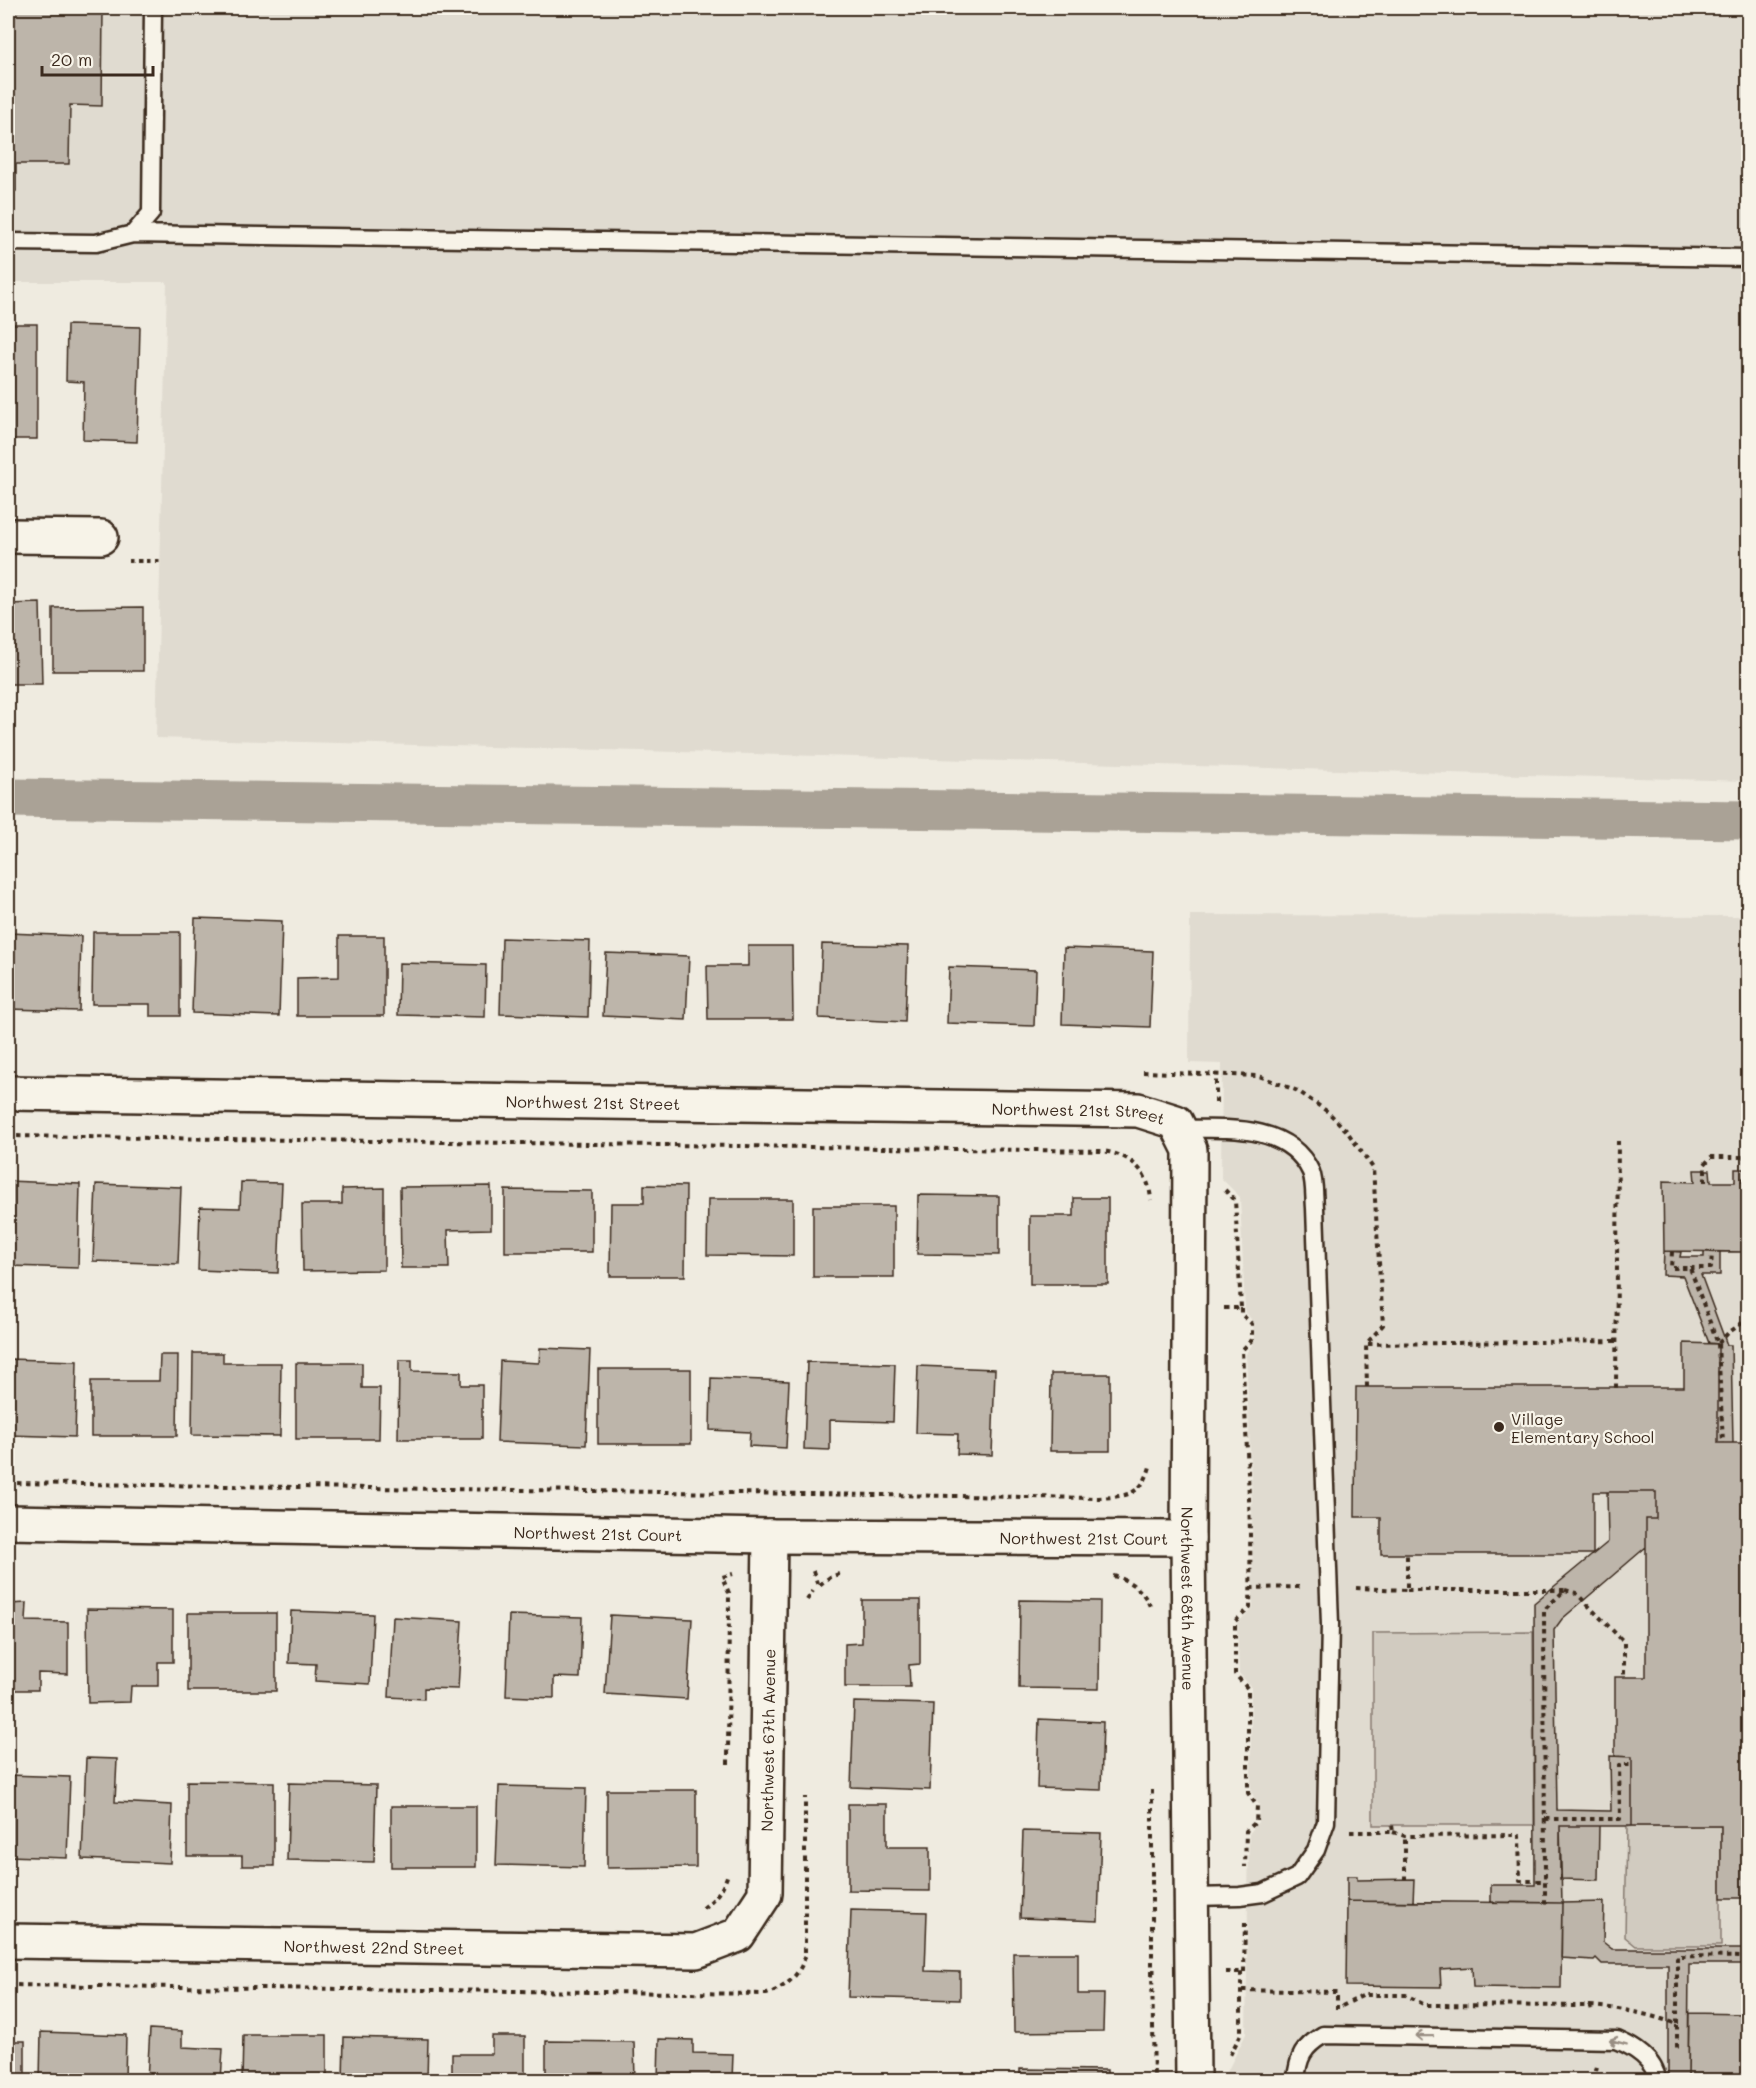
<svg xmlns="http://www.w3.org/2000/svg" width="1756" height="2088" font-family="Mali,sans-serif">
	<style>
		.built { fill: #e0dbd0 }
		.green { fill: #d1cbc0; stroke: #867a6f; stroke-width: 1.5 }
		.lines { fill: none; stroke-linecap: round; stroke-linejoin: round }
		.canal { stroke: #aaa296; stroke-width: 39 }
		.building { fill: #bdb5aa; stroke: #3b2a1e; stroke-width: 1.5 }
		.service-casing { stroke: #3b2a1e; stroke-width: 21 }
		.minor-casing { stroke: #3b2a1e; stroke-width: 38 }
		.path { stroke: #3b2a1e; stroke-width: 4; stroke-dasharray: 4.5 4.5; stroke-linecap: butt }
		.service { stroke: #f7f3e8; stroke-width: 16 }
		.minor { stroke: #f7f3e8; stroke-width: 33 }
		.oneway { stroke: #998e83 }
		.poi-dot { fill: #3b2a1e; stroke: #f7f3e8; stroke-width: 2 }
		.labels { text-anchor: middle; dominant-baseline: central; stroke-width: 4.5; stroke-linejoin: round; paint-order: stroke }
		.street-label { font-size: 16px; fill: #3b2a1e; stroke: #f7f3e8 }
		.poi-label { font-size: 16px; fill: #3b2a1e; stroke: #f7f3e8; text-anchor: start }
	</style>
	<rect width="100%" height="100%" fill="#efebe0"/>
	<filter id="ink" filterUnits="userSpaceOnUse"><feTurbulence type="fractalNoise" baseFrequency=".0167" numOctaves="2"/><feDisplacementMap in="SourceGraphic" scale="12" xChannelSelector="R" yChannelSelector="G"/><feConvolveMatrix kernelMatrix="1 2 1 2 8 2 1 2 1" color-interpolation-filters="sRGB"/></filter>
	<g filter="url(#ink)">
		<path class="built" d="M8 8H1748V781L156 738 167 282H8Z
			M1190 915 1748 916V2080H1268V2077L1224 2078 1246 2034 1249 1834 1258 1822 1259 1805 1251 1792V1687L1239 1673 1237 1623 1253 1609 1252 1500 1246 1354 1254 1342 1253 1322 1245 1311 1240 1197 1221 1178 1222 1064 1189 1063Z"/>
		<path class="green" d="M1533 1632 1534 1825H1373V1633Z
			M1632 1826H1721V1946H1636L1625 1937 1627 1827Z"/>
		<g class="lines">
			<path class="canal" d="M8 798 1748 820"/>
		</g>
		<path class="building" d="M8 8H103L102 106 70 105 69 164H16V191H8Z
			M8 324H37V439H8Z
			M67 325 140 327 137 442 83 440 84 382 66 381Z
			M40 603 42 684H8V604Z
			M143 607V671H53V608Z
			M195 918 282 921 279 1016 192 1013Z
			M93 932H180V1016H150V1004H92Z
			M8 933 81 936 79 1011 8 1009Z
			M339 936H384V1016H297V978L339 977Z
			M502 938 590 941 588 1017 500 1014Z
			M822 944 908 946 905 1022 819 1018Z
			M748 946H792L793 1019H708L707 966H748Z
			M1064 948 1153 951 1150 1027 1062 1024Z
			M606 953 689 956 686 1020 603 1016Z
			M399 963 486 965 485 1017 398 1015Z
			M949 967 1036 970 1034 1026 947 1023Z
			M1735 1169H1748V1252L1664 1251 1663 1181 1695 1182 1694 1170H1710L1711 1182H1735Z
			M8 1181 80 1184 78 1268 8 1266Z
			M241 1182 282 1183 278 1273 198 1270 200 1207 240 1208Z
			M96 1184 181 1187 178 1264 93 1261Z
			M644 1185 686 1186 685 1276H610L611 1203H644Z
			M491 1186V1229L448 1230 449 1268H401L400 1187Z
			M384 1188V1270L303 1271 302 1204H342V1189Z
			M505 1190 592 1191V1252H505Z
			M918 1195 999 1196V1255L917 1254Z
			M1074 1198H1108V1284H1030V1216H1074Z
			M708 1199H793V1256L707 1255Z
			M813 1206H894V1277H813Z
			M1664 1251 1681 1252 1680 1257H1704V1252H1720V1275H1701L1727 1345H1731L1733 1443H1718V1344L1709 1343 1683 1276 1663 1275Z
			M1684 1343 1718 1344V1443H1743V1519H1748V1898H1721V1826H1632V1757L1615 1756V1677H1646V1519H1656V1492H1593V1554H1381V1517H1355L1356 1387H1684Z
			M540 1348 590 1350 586 1445 497 1442 500 1361 539 1363Z
			M193 1353H223V1363H281L280 1436 192 1435Z
			M160 1355H178L177 1436H91V1381H159Z
			M8 1359 77 1361 75 1437 8 1435Z
			M399 1360H412V1371L461 1372V1385H482V1439H398Z
			M807 1362 895 1364 893 1422 830 1420V1450L804 1449Z
			M296 1363H362V1388H380L379 1439H296Z
			M918 1366 995 1369 992 1455 957 1454 958 1434 916 1433Z
			M598 1369H691V1444H598Z
			M1051 1374H1110V1451H1050Z
			M711 1378 789 1381 786 1448 749 1446 750 1432 710 1430Z
			M1744 1469H1748V1487H1743Z
			M1607 1492H1656V1519H1646V1547L1562 1619 1554 1630 1557 1810 1611 1811 1610 1756 1632 1757V1826H1560L1562 1903 1491 1902V1885H1535L1534 1603 1608 1542Z
			M862 1600H920V1664L909 1665 910 1687H845V1644L862 1643Z
			M1020 1600 1100 1601 1099 1689 1019 1688Z
			M27 1603 26 1621 68 1622V1674L38 1673V1690H8V1604Z
			M87 1609 173 1610V1662H158V1686H131L130 1702 88 1703Z
			M291 1611 373 1614 370 1684 315 1681 316 1664 289 1663Z
			M188 1613H276V1691H188Z
			M509 1615 582 1617 580 1678 554 1677V1698L506 1696Z
			M610 1615 692 1619 687 1699 605 1694Z
			M393 1617 462 1621 458 1689 424 1688V1699L389 1697Z
			M854 1702 933 1704 930 1790 851 1787Z
			M1039 1719 1103 1722 1101 1790 1037 1788Z
			M86 1758 117 1759 115 1802 172 1805 170 1863 82 1859Z
			M8 1775 70 1777 67 1858 8 1856Z
			M187 1781 274 1782V1866H242V1856H187Z
			M289 1783 376 1785 374 1862 287 1860Z
			M499 1786 586 1788 584 1867 496 1865Z
			M607 1790H696V1867L607 1868Z
			M848 1804H887V1847H930V1891L848 1890Z
			M391 1806H476V1867H391Z
			M1560 1826H1599L1598 1880 1560 1879Z
			M1023 1831 1101 1833 1098 1921 1020 1918Z
			M1347 1876H1357V1880L1414 1879 1413 1902 1347 1901Z
			M1347 1901 1562 1903 1561 1988 1473 1987 1472 1967 1440 1969 1441 1987 1346 1986Z
			M1604 1902 1603 1942 1612 1949H1748V1964H1689L1688 2080H1668V1964H1602L1596 1958 1594 1960 1561 1958 1562 1903Z
			M851 1910 927 1912 925 1971 960 1972V2000L848 1997Z
			M1013 1953H1078V1994H1104L1103 2031 1014 2032Z
			M1689 2013 1748 2014V2080H1688Z
			M150 2029 182 2031V2047L223 2049 221 2080H147Z
			M41 2032 126 2035 125 2080H40Z
			M243 2035H327V2080H242Z
			M492 2036H525V2080H452V2054H492Z
			M344 2037 428 2039 427 2080H343Z
			M659 2039 693 2040V2053L733 2054 732 2080H658Z
			M8 2041H25V2080H8Z
			M546 2041 634 2042 635 2080H546Z
			M1020 2069 1107 2070V2080H1020Z"/>
		<g class="lines">
			<defs>
				<path id="service" d="M133 234 1748 258
					M8 242 96 243 133 234 151 213 153 8
					M1179 1129C1223 1129 1288 1122 1311 1172 1315 1182 1314 1197 1315 1208L1330 1624 1326 1822 1316 1850 1297 1877 1263 1893 1240 1896 1191 1897
					M1296 2080C1298 2057 1303 2047 1323 2035L1617 2040C1634 2047 1655 2060 1657 2080"/>
				<g id="minor">
					<path d="M8 536 101 537"/>
					<path id="s1" d="M8 1093 1138 1110 1176 1122 1190 1150 1188 1538 1193 2080"/>
					<path id="s2" d="M8 1522 770 1536 1188 1538"/>
					<path id="s3" d="M8 1941 696 1951 738 1935 765 1894 770 1536"/>
				</g>
			</defs>
			<use href="#service" class="service-casing"/>
			<use href="#minor" class="minor-casing"/>
			<path class="path" d="M128 561H160
				M1748 1060H1746V1102H1748
				M1143 1072 1259 1076 1298 1091 1328 1112 1346 1130 1373 1168 1383 1325 1366 1344
				M1746 1102V1120L1748 1125
				M1216 1103V1073
				M8 1136 1103 1151C1131 1155 1149 1171 1151 1200
				M1705 1182V1164L1711 1157H1748
				M1743 1182V1177H1748
				M1672 1252 1671 1268H1690L1718 1344 1728 1333 1748 1319
				M1690 1268H1711L1712 1252
				M1224 1308H1241L1235 1200 1225 1190
				M1241 1308V1314L1252 1324V1340L1242 1350C1246 1436 1252 1522 1250 1608L1235 1621V1674L1248 1689V1793L1257 1806 1256 1822 1246 1831 1245 1867
				M1718 1344 1723 1443
				M1367 1387 1366 1344 1617 1341
				M1616 1388 1618 1141
				M1743 1478H1748
				M8 1483 1099 1498C1129 1496 1143 1495 1151 1463
				M813 1571 818 1586 830 1577 839 1574
				M1113 1576C1130 1580 1145 1591 1151 1609
				M1250 1588 1301 1587
				M1356 1588 1407 1590V1554
				M1407 1590H1565L1544 1610 1545 1881
				M1565 1590 1576 1593 1624 1642V1677
				M807 1600 813 1591
				M728 1764 729 1593 722 1577 733 1574
				M1152 1790V1971H1156
				M1545 1819H1620L1619 1765H1631
				M1350 1832H1393L1392 1825
				M1393 1832 1405 1836 1519 1835 1520 1881H1545V1903
				M1405 1880V1836
				M703 1908C716 1898 724 1888 728 1873
				M1152 1971 1154 2080
				M1226 1972H1244L1245 1923
				M8 1985 767 1994C786 1987 799 1976 805 1957V1797
				M1242 1990 1337 1992V2009
				M1342 2006 1364 1995H1406L1425 2005 1590 2006 1591 2011
				M1590 2006C1621 2008 1648 2014 1677 2024V2051
				M1677 2024V1956L1748 1957
				M1230 2055 1241 2034V1972
				M1594 2080 1597 2066"/>
			<use href="#service" class="service"/>
			<use href="#minor" class="minor"/>
		</g>
		<defs><path id="oneway-shaft" d="M-6 0H5M1.5-3L5.5 0L1.5 3" fill="none" stroke-width="1.6" stroke-linecap="round" stroke-linejoin="round" transform="scale(1.5)"/></defs>
		<g class="oneway">
			<use href="#oneway-shaft" transform="translate(1424 2036) rotate(-179)"/>
			<use href="#oneway-shaft" transform="translate(1618 2042) rotate(-165)"/>
		</g>
	</g>
	<circle class="poi-dot" cx="1499" cy="1427" r="6"/>
	<g class="labels">
		<g class="street-label">
			<text stroke="none"><textPath href="#s1" startOffset="585">Northwest 21st Street</textPath></text>
			<text stroke="none"><textPath href="#s1" startOffset="1071">Northwest 21st Street</textPath></text>
			<text stroke="none"><textPath href="#s2" startOffset="590">Northwest 21st Court</textPath></text>
			<text stroke="none"><textPath href="#s2" startOffset="1076">Northwest 21st Court</textPath></text>
			<text stroke="none"><textPath href="#s1" startOffset="1650">Northwest 68th Avenue</textPath></text>
			<text stroke="none"><textPath href="#s3" startOffset="936">Northwest 67th Avenue</textPath></text>
			<text stroke="none"><textPath href="#s3" startOffset="366">Northwest 22nd Street</textPath></text>
		</g>
		<g class="poi-label">
			<text x="1511" y="1418">Village<tspan x="1511" dy="18">Elementary School</tspan></text>
		</g>
	</g>
	<rect width="1756" height="2088" fill="none" stroke="#f7f3e8" stroke-width="30"/>
	<rect x="15" y="15" width="1726" height="2058" fill="none" stroke="#3b2a1e" stroke-width="2" filter="url(#ink)"/>
	<path d="M42 66v9h111v-9" fill="none" stroke="#3b2a1e" stroke-width="3"/>
	<text x="51" y="66" font-size="18" fill="#3b2a1e" stroke="#f7f3e8" stroke-width="4.5" paint-order="stroke">20 m</text>
</svg>
